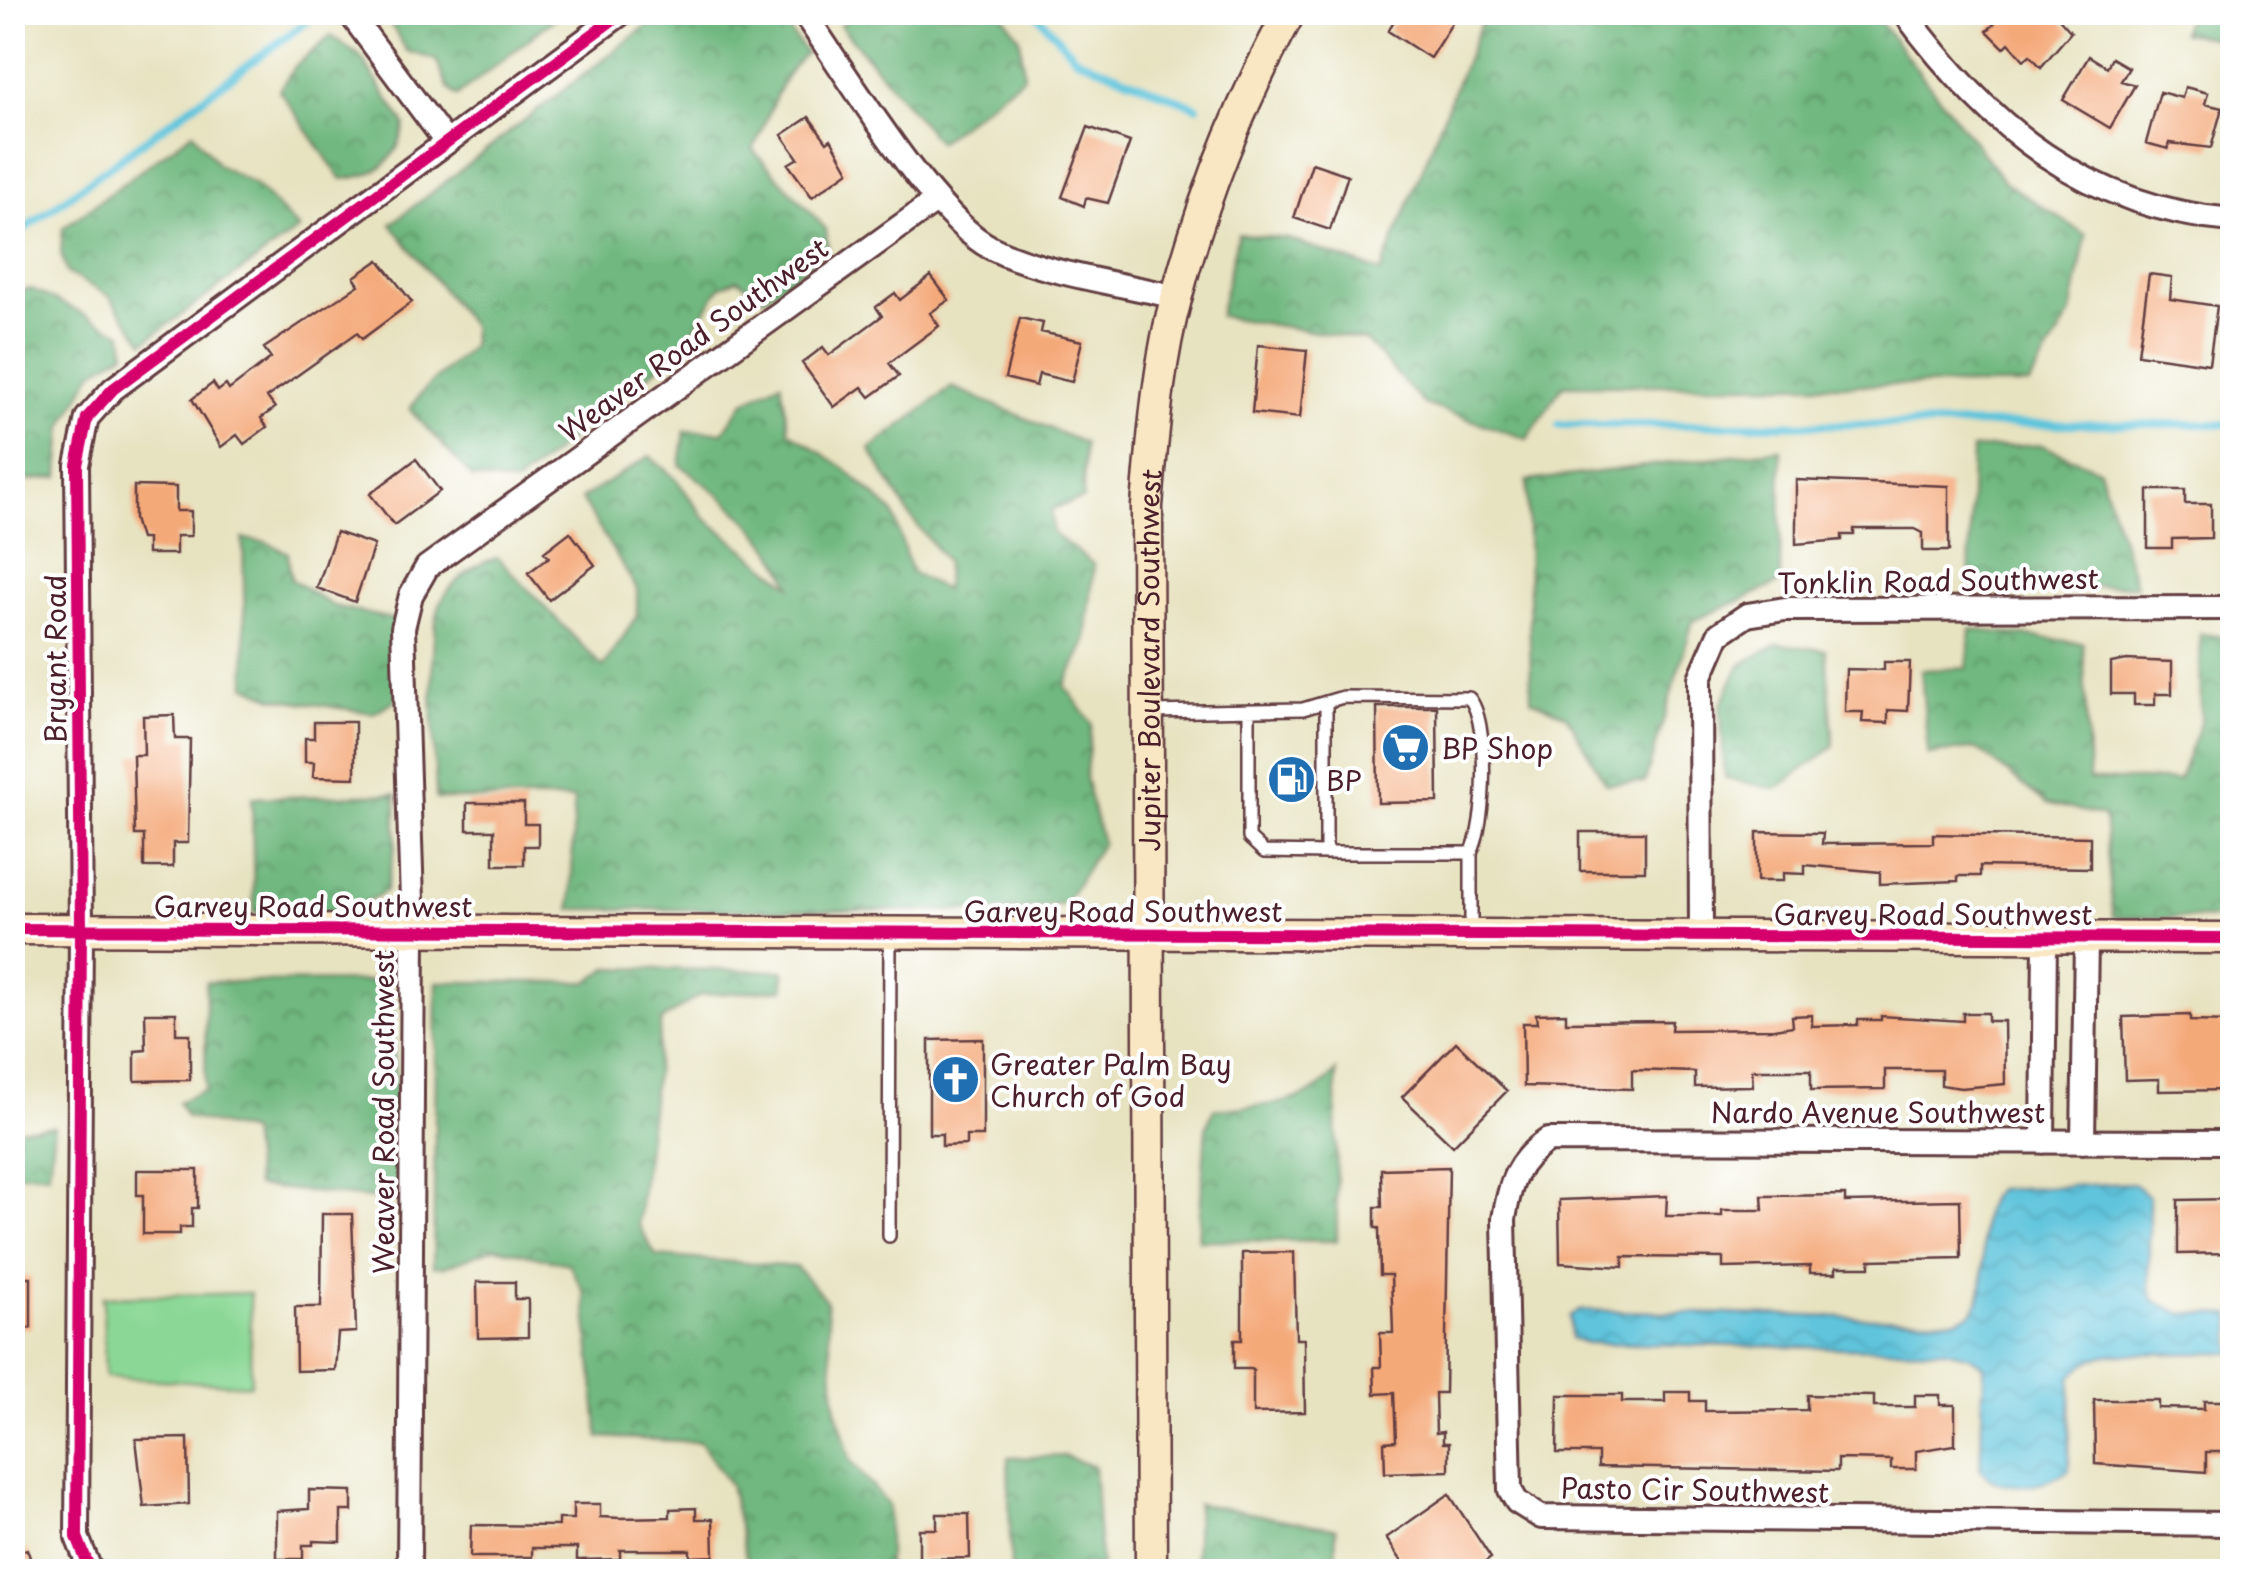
<svg xmlns="http://www.w3.org/2000/svg" width="2245" height="1584" font-family="'Playpen Sans',sans-serif">
	<style>
		.green { fill: #8bd896; stroke: #6a7c60; stroke-width: 2.5 }
		.forest { fill: url(#forest-crowns); stroke: #5d6c55; stroke-width: 2.5 }
		.water { fill: url(#water-waves); stroke: #547284; stroke-width: 2.5 }
		.lines { fill: none; stroke-linecap: round; stroke-linejoin: round }
		.stream { stroke: #5ec4dc; stroke-width: 8 }
		.building { fill: #f4a979 }
		.lane-casing { stroke: #623c41; stroke-width: 16 }
		.street-casing { stroke: #623c41; stroke-width: 28 }
		.secondary-casing { stroke: #623c41; stroke-width: 35 }
		.lane { stroke: #fff; stroke-width: 11 }
		.street { stroke: #fff; stroke-width: 22 }
		.secondary { stroke: #f9e7c3; stroke-width: 30 }
		.cycleway-casing { stroke: #fff; stroke-width: 19 }
		.cycleway { stroke: #d6006c; stroke-width: 12 }
		.labels { text-anchor: middle; dominant-baseline: central; stroke-width: 8; stroke-linejoin: round; paint-order: stroke }
		.street-label { font-size: 28px; fill: #4a1f2b; stroke: #fff }
		.poi-label { font-size: 28px; fill: #4a1f2b; stroke: #fff; text-anchor: start }
	</style>
	<defs>
		<pattern id="forest-crowns" width="20" height="18" patternUnits="userSpaceOnUse" patternTransform="scale(2.5)"><rect width="20" height="18" fill="#70b87f"/><path d="M2 6a3 3 0 1 1 6 0M12 15a3 3 0 1 1 6 0" fill="none" stroke="#5e9568"/></pattern>
		<pattern id="water-waves" width="16" height="10" patternUnits="userSpaceOnUse" patternTransform="scale(2.5)"><rect width="16" height="10" fill="#5ec4dc"/><path d="M0 5q4-4 8 0t8 0" fill="none" stroke="#53a8bd"/></pattern>
	</defs>
	<rect width="100%" height="100%" fill="#fff"/>
	<filter id="ink" filterUnits="userSpaceOnUse"><feTurbulence type="fractalNoise" baseFrequency=".01" numOctaves="2"/><feDisplacementMap in="SourceGraphic" scale="20" xChannelSelector="R" yChannelSelector="G"/><feConvolveMatrix kernelMatrix="1 2 1 2 8 2 1 2 1" color-interpolation-filters="sRGB"/></filter>
	<filter id="wash" filterUnits="userSpaceOnUse"><feTurbulence type="fractalNoise" baseFrequency=".0048" numOctaves="4" result="noise"/><feDisplacementMap in="SourceGraphic" scale="40" xChannelSelector="R" yChannelSelector="G"/><feGaussianBlur stdDeviation="2.25" result="paint"/><feColorMatrix in="noise" values="0 0 0 0 0 0 0 0 0 0 0 0 0 0 0 0 0 1.4 0 .05"/><feComposite in="paint" operator="in"/></filter>
	<g filter="url(#wash)">
		<rect width="100%" height="100%" fill="#e7e2c0"/>
		<path class="green" d="M250 1293 251 1385 105 1377 103 1297Z"/>
		<path class="forest" d="M384 13H562L457 96 448 88 436 60 407 51Z
			M663 13H776L806 53C777 78 770 116 753 150L826 229 828 250 764 298 737 279 720 287 683 347 516 484 473 478 410 410C420 388 454 365 472 345L471 326 391 224Z
			M859 13H1002L1020 38 1024 76 938 142 840 25Z
			M1485 13H1873L2006 183 2086 235 2071 314 2029 385H1563L1527 439 1424 404 1365 340 1219 316 1238 234 1288 239 1381 272Z
			M2189 13H2232V42L2181 32Z
			M331 36 360 56 405 125C397 161 378 177 341 179L279 90 295 66Z
			M193 132 218 165 254 184 299 229 144 342 109 296 67 273 61 253 63 228Z
			M32 289 122 333 126 352 93 372 63 427 59 477 13 482V291Z
			M781 382 789 431 844 468 893 512 911 572 945 590 946 561 909 515 870 449 952 387 1084 443 1083 499 1051 509 1053 533 1094 565 1086 642 1065 686 1092 724 1085 778 1102 843 1065 904 1009 911 571 909 574 799H436C435 753 426 644 440 605 448 584 477 562 498 558L603 667 637 616V589L581 499 650 456 676 479 706 519 791 586C771 534 725 497 680 465L685 431 723 432 744 402Z
			M2041 445 2099 469 2136 585 1969 590 1972 449Z
			M1781 449 1780 583 1693 621 1645 782 1606 784 1566 715 1531 699 1527 481Z
			M243 539 266 542 288 553 291 579 333 606 396 620V700L373 713 274 698 246 686Z
			M1971 629 2083 643 2089 780H2179L2201 720 2200 634 2232 637V919L2113 917 2104 816 2046 803 1976 748 1928 755 1921 670 1967 668Z
			M1778 644 1826 650 1834 747 1776 789 1725 778 1720 706 1740 665Z
			M396 794V843L386 891 350 911 254 913 252 798Z
			M608 968 784 971V989L700 995 661 1021 638 1224 656 1256 796 1267 826 1300 836 1409 851 1461 888 1505V1571H749L730 1485 700 1442 599 1437 584 1292 569 1264 496 1247 444 1267 433 1266 437 982H588Z
			M378 981 393 997 399 1201 256 1186 250 1132 186 1117 178 1102 205 1090 206 982Z
			M1336 1071 1337 1241 1198 1240 1206 1128 1214 1109C1256 1106 1309 1108 1336 1071Z
			M54 1126 49 1173H13V1129Z
			M1064 1456 1094 1467 1101 1571H1011L1008 1458Z
			M1197 1504C1245 1510 1288 1523 1336 1528L1335 1571H1195Z"/>
		<path class="water" d="M2133 1183 2149 1197V1287L2153 1300 2180 1313 2232 1314V1353L2113 1354C2094 1357 2083 1362 2071 1378L2069 1470C2044 1487 2000 1494 1980 1469L1984 1366 1970 1356 1946 1350 1586 1343 1571 1338 1570 1316 1580 1310 1954 1320 1971 1314C1999 1279 1965 1220 1997 1189Z"/>
		<g class="lines">
			<path class="stream" d="M1035 12 1076 58 1197 107
				M12 238 309 20
				M1559 425 2232 424"/>
		</g>
		<g id="blocks">
			<path class="building" d="M1399 12H1459L1430 58 1388 31Z
				M2006 12H2053L2071 32 2041 67 2030 55 2024 60 2009 43 2004 48 1987 31Z
				M2089 56 2107 67 2112 58 2129 68 2121 81 2135 85 2110 128 2063 100Z
				M2185 87 2208 93 2205 104 2222 108 2211 148 2169 143 2168 149 2146 143 2160 92 2182 98Z
				M809 117 827 142 831 139 849 171 812 197 788 164 798 158 782 135Z
				M1088 127 1130 142 1108 203 1086 198 1084 206 1062 197Z
				M1312 163 1348 175 1330 230 1294 218Z
				M379 260 412 302 362 339 357 333 267 397 275 408 261 418 267 427 244 444 237 435 221 447 192 399 213 383 218 391 226 385 229 390 271 358 264 348 359 285 354 277Z
				M2149 274 2172 277 2170 299 2217 306 2209 364 2138 354Z
				M931 276 949 300 930 313 939 326 889 363 899 376 870 397 862 387 834 407 802 363 823 347 829 355 882 316 876 307 895 293 900 300Z
				M1020 318 1043 323 1041 332 1082 341 1072 382 1039 374 1036 386 1005 378Z
				M1258 345 1307 350 1300 418 1252 413Z
				M416 459 440 491 394 525 370 494Z
				M1796 480 1949 486V551H1923V533L1915 529H1854V535H1842V540L1796 544Z
				M134 486 176 487V511H191V536H176V554H147V539H140L134 519Z
				M2148 490H2185V504H2211V538L2172 539V548H2148Z
				M336 532 374 545 355 602 317 588Z
				M570 532 595 565 549 600 528 573 549 557 544 552Z
				M2127 660 2172 662V694H2155V705H2134V694H2111V663Z
				M1884 662H1910L1908 711 1888 710V723L1862 722 1863 712H1845L1846 669 1884 670Z
				M1377 707H1437L1438 802 1378 803Z
				M174 715 175 739H190L188 843H173V867H144V835H135L133 755H144L143 716Z
				M314 722H355V778L313 777 314 762H305V738H314Z
				M467 803H524V824H538V846H524V865H494V830H467Z
				M1580 832H1645V871H1580Z
				M1757 832 1823 833 1822 844 1933 843V834L2090 837V868L1980 866V876H1958V881L1880 884V872L1805 865V874L1783 873V881H1757Z
				M145 1013H176V1034H190V1080L135 1081V1051L146 1050Z
				M1566 1013V1022L1672 1021 1671 1030 1774 1029 1793 1026 1792 1016 1812 1015V1026L1858 1025V1020H1881V1016L1963 1021V1013H1988V1021H2004L2005 1084 1961 1088 1941 1085V1070H1885V1089L1811 1090V1070H1752L1753 1086 1695 1087V1072L1632 1070V1089L1524 1086 1523 1023H1537L1536 1014Z
				M2190 1015V1021L2232 1022V1090L2159 1091V1079L2125 1080 2123 1017Z
				M983 1039V1136H966V1145L942 1146V1134H929V1040Z
				M1456 1042 1507 1091 1453 1146 1402 1097Z
				M1449 1167 1445 1393H1435L1436 1433 1443 1432V1443H1449V1471L1385 1473 1384 1442 1396 1441 1394 1393 1375 1394 1374 1367H1381L1380 1333H1393L1391 1275H1380L1379 1228H1375V1207H1382L1381 1169Z
				M137 1170H198V1208H192V1227H180V1234H143V1195H137Z
				M1845 1195V1202L1960 1200 1961 1258 1870 1260V1267H1836V1273H1810V1266L1723 1268V1258L1623 1257V1267L1560 1263 1559 1200 1667 1196 1666 1216H1722V1210H1763L1762 1196Z
				M2232 1199V1253L2178 1254V1200Z
				M322 1214H352L356 1332 338 1333 335 1370 296 1371 295 1307H321Z
				M1294 1252 1296 1339H1304L1305 1412 1253 1413V1369H1234V1340H1242V1253Z
				M12 1277H31V1328H12Z
				M477 1282H515V1299H528V1337L478 1338Z
				M1665 1392H1690V1401H1705V1411L1807 1410V1395L1874 1396V1407H1915V1395H1940V1405H1955V1445L1916 1451V1469H1891V1460L1838 1459V1471L1598 1467V1453H1557L1558 1395H1622V1402H1665Z
				M2094 1400H2158V1408L2204 1409V1401H2232V1452H2206V1472L2095 1464Z
				M188 1438 189 1504 144 1507 136 1439Z
				M309 1490 352 1491V1511H341V1542L313 1541V1545H303V1559H277V1511L309 1509Z
				M1449 1494 1491 1558 1472 1572H1409L1386 1538Z
				M573 1504H600V1517L620 1518 670 1517V1509L696 1508V1519H713L714 1556 690 1557V1550H620V1559L577 1560V1548H532V1557H470L471 1525 558 1526V1519H573Z
				M937 1514H969L970 1558 919 1559V1529H937Z
				M27 1549 35 1572H12V1554Z"/>
		</g>
	</g>
	<g filter="url(#ink)">
		<use href="#blocks" fill-opacity="0" stroke="#623c41" stroke-width="2.5"/>
		<g class="lines">
			<defs>
				<path id="lane" d="M1326 702 1343 697 1469 698C1490 721 1486 826 1471 853
					M1249 710V838L1264 852 1326 853
					M1151 712 1303 709 1326 702V853H1471V932
					M889 1236 890 934"/>
				<path id="street" d="M349 12 446 142
					M803 12C846 73 925 205 983 243 1027 271 1123 284 1176 297
					M1904 12C1988 127 2086 208 2232 220
					M1701 938 1700 678 1719 634 1747 615 1785 609 2232 608
					M2043 1142 2045 938
					M2083 1142 2086 938
					M2232 1142 1548 1140C1516 1161 1510 1183 1504 1219L1510 1490 1517 1502 1541 1517 2232 1524
					M91 1572 77 1537 81 929 77 465 87 418 113 389 623 12
					M409 1572 413 931 403 628 411 595 427 567 937 200"/>
				<g id="secondary">
					<path d="M12 929 2232 938"/>
					<path id="s1" d="M1151 1572 1147 506C1153 436 1158 363 1177 295 1203 197 1241 101 1290 12"/>
				</g>
			</defs>
			<use href="#lane" class="lane-casing"/>
			<use href="#street" class="street-casing"/>
			<use href="#secondary" class="secondary-casing"/>
			<use href="#lane" class="lane"/>
			<use href="#street" class="street"/>
			<use href="#secondary" class="secondary"/>
			<defs>
				<path id="cycleway" d="M12 929 2232 938
					M91 1572 77 1537 81 929 77 465 87 418 113 389 623 12"/>
			</defs>
			<use href="#cycleway" class="cycleway-casing"/>
			<use href="#cycleway" class="cycleway"/>
		</g>
	</g>
	<defs>
		<symbol id="supermarket-disc" viewBox="-11 -11 22 22"><circle r="9.5" fill="#1f6fb2" stroke="#fff"/><path d="M-6-5.5h2.5l.6 2H6L4.5 2H-2.5L-4.4-4H-6ZM-1.5 3.2a1.3 1.3 0 1 0 .1 0ZM3 3.2a1.3 1.3 0 1 0 .1 0Z" fill="#fff"/></symbol>
		<symbol id="fuel-disc" viewBox="-11 -11 22 22"><circle r="9.5" fill="#1f6fb2" stroke="#fff"/><path d="M-5.5-6h7V0h2V4h1.3V-2.5L3-4.5l.8-.8L6-3V5H2.5V1h-1V6h-7ZM-4.2-4.7v3.2H.2V-4.7Z" fill="#fff"/></symbol>
		<symbol id="church-disc" viewBox="-11 -11 22 22"><circle r="9.5" fill="#1f6fb2" stroke="#fff"/><path d="M-1.2-6h2.4v3.5h3.3v2.4h-3.3V6h-2.4V-.1h-3.3v-2.4h3.3Z" fill="#fff"/></symbol>
	</defs>
	<g fill-rule="evenodd">
		<use href="#supermarket-disc" x="1378" y="720" width="55" height="55"/>
		<use href="#fuel-disc" x="1264" y="752" width="55" height="55"/>
		<use href="#church-disc" x="928" y="1052" width="55" height="55"/>
	</g>
	<g class="labels">
		<g class="street-label">
			<text transform="translate(693 339) rotate(-36)">Weaver Road Southwest</text>
			<text transform="translate(1938 580) rotate(-1)">Tonklin Road Southwest</text>
			<text transform="translate(54 659) rotate(-90)">Bryant Road</text>
			<text stroke="none"><textPath href="#s1" startOffset="912">Jupiter Boulevard Southwest</textPath></text>
			<text x="313" y="905">Garvey Road Southwest</text>
			<text x="1123" y="910">Garvey Road Southwest</text>
			<text x="1933" y="913">Garvey Road Southwest</text>
			<text x="1878" y="1111">Nardo Avenue Southwest</text>
			<text transform="translate(382 1112) rotate(-90)">Weaver Road Southwest</text>
			<text transform="translate(1695 1489) rotate(1)">Pasto Cir Southwest</text>
		</g>
		<g class="poi-label">
			<text x="1441" y="747">BP Shop</text>
			<text x="1326" y="779">BP</text>
			<text x="990" y="1063">Greater Palm Bay<tspan x="990" dy="32">Church of God</tspan></text>
		</g>
	</g>
	<rect width="2245" height="1584" fill="none" stroke="#fff" stroke-width="50"/>
</svg>
